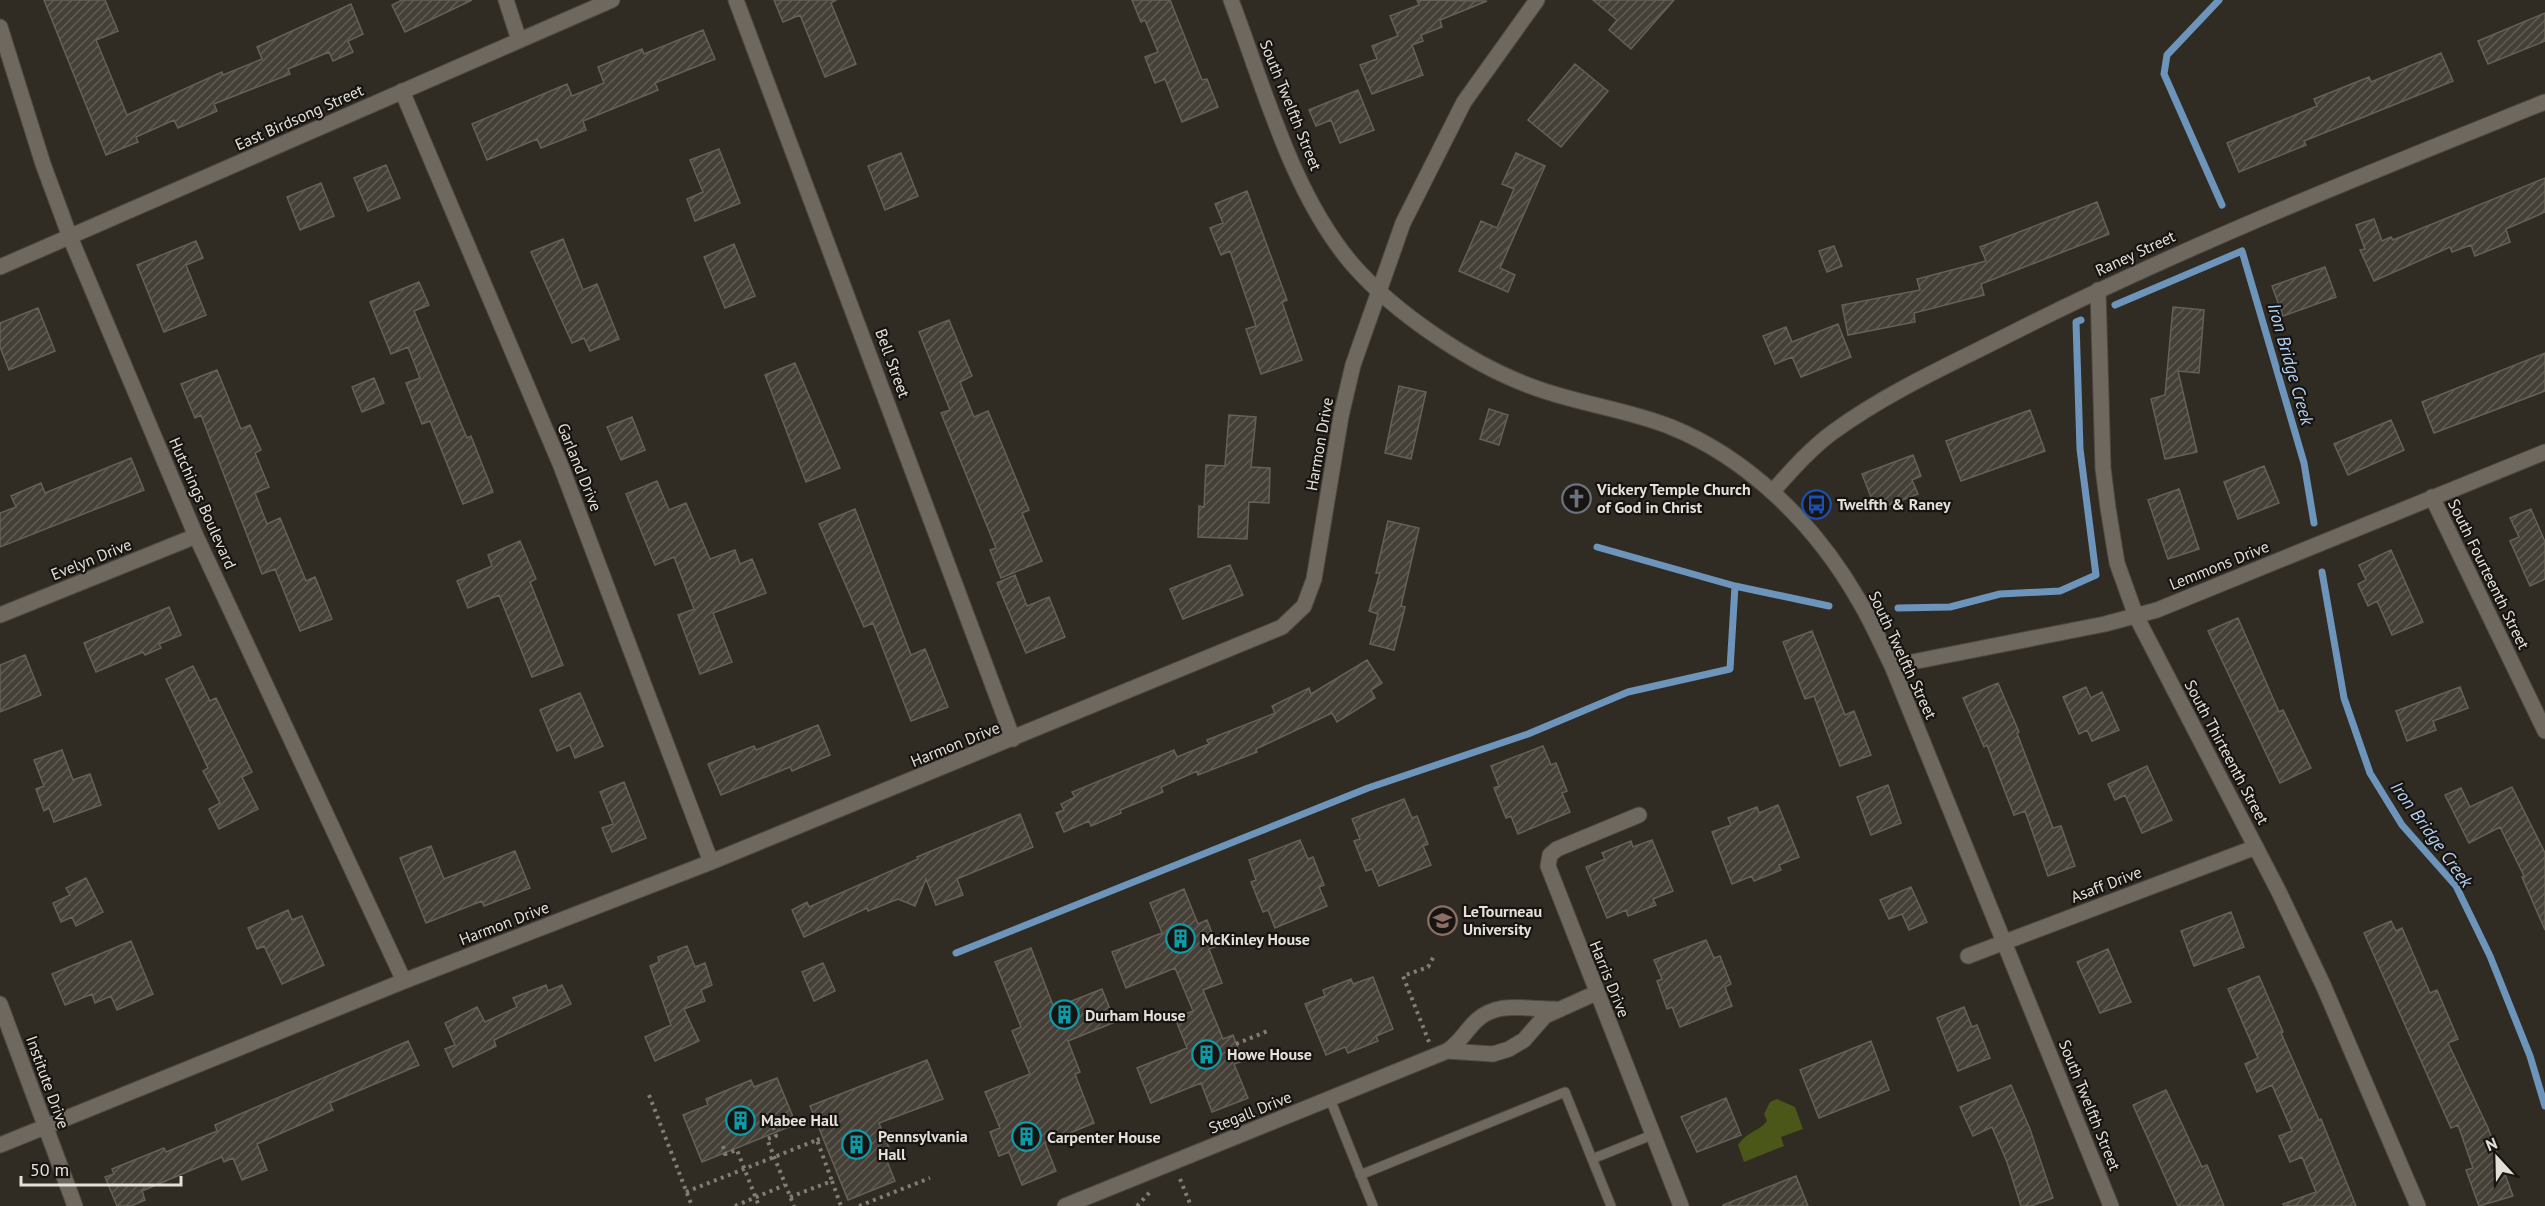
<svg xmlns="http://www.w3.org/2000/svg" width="2545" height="1206" font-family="'PT Sans',sans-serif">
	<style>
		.green { fill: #4b5619 }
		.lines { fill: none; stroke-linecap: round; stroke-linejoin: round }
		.stream { stroke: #6d95bb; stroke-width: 7 }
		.building { fill: url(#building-hatch); stroke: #666056; stroke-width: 1.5 }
		.service-casing { stroke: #4e4942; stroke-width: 11 }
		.minor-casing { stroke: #4e4942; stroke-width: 17 }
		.tertiary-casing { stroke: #4e4942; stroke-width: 17 }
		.path { stroke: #817d75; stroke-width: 4; stroke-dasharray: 3 4.5; stroke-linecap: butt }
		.service { stroke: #6e685e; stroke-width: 9 }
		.minor { stroke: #6e685e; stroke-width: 15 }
		.tertiary { stroke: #6e685e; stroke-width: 15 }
		.labels { text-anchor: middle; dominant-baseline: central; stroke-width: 4.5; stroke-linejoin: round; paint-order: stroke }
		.street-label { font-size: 16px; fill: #e3e0da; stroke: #171411 }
		.poi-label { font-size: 16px; font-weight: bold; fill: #e3e0da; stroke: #171411; text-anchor: start }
		.water-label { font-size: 18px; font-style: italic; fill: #b5d3f3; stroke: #171411 }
	</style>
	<defs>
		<pattern id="building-hatch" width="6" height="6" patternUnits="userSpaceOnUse" patternTransform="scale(1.5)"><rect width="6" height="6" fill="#454037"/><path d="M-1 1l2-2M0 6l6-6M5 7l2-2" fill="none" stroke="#605b53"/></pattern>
	</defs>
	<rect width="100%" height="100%" fill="#312c23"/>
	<path class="green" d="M1777 1099 1795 1107 1803 1129 1781 1137 1784 1146 1744 1162 1738 1145C1749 1130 1760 1131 1767 1121L1764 1114 1770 1102Z"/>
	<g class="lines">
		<path class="stream" d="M2219 0 2167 55 2164 74 2222 205
			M2115 305 2242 251 2304 463 2314 523
			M1597 547 1735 586
			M2322 572 2344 698 2370 773 2402 825 2456 886 2490 956 2530 1056 2545 1106
			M1898 608 1950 607 2000 594 2060 591 2096 575 2080 449 2076 322 2081 320
			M956 953 1368 788 1528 734 1628 692 1730 669 1735 586 1829 606"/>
	</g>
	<path class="building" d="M44 0H105L118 31 96 40 127 115 222 72 223 75 262 59 257 47 351 4 363 34 348 41 353 52 333 61 329 52 288 69 290 74 214 104 217 111 178 128 174 120 136 137 138 142 106 155Z
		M402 0H472L405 32 392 5Z
		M774 0H836L831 3 856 64 825 77 800 15 783 22Z
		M1132 0H1170L1202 80 1207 79 1218 107 1182 122 1165 79 1155 83 1145 57 1158 52 1145 20 1141 22Z
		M1417 0 1487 1 1440 20 1442 27 1421 35 1423 41 1412 45 1423 75 1372 94 1360 65 1377 59 1372 46 1398 36 1390 16 1419 5Z
		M1593 0H1674L1631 49 1609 30 1617 20Z
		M2545 13V41L2488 64 2478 41Z
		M703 30 715 59 655 83 658 90 583 121 586 130 541 148 537 139 487 160 472 124 567 84 572 96 604 83 598 67 642 49 644 54Z
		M2441 53 2453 81 2304 141 2306 145 2239 172 2227 143 2317 106 2314 99 2369 77 2371 82Z
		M1575 64 1608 91 1561 147 1528 120Z
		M1358 90 1374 130 1340 143 1331 120 1316 126 1309 110Z
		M719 149 740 203 695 221 687 199 703 192 690 160Z
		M901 153 918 196 885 210 868 166Z
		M1516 153 1545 166 1500 268 1515 275 1508 292 1459 271 1481 221 1497 228 1514 189 1502 184Z
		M386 165 400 198 368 211 354 178Z
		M2545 178V212L2506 229 2510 242 2475 256 2471 245 2452 252 2450 247 2374 281 2360 250 2365 249 2356 225 2374 219 2382 241 2391 237 2393 240Z
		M321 183 334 216 300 230 287 197Z
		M1247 191 1287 300 1282 302 1302 360 1261 374 1246 329 1256 326 1230 251 1221 255 1210 228 1223 223 1215 204Z
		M2097 202 2109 234 1981 284 1984 295 1914 313 1915 322 1848 335 1842 305 1920 290 1917 279 1986 261 1980 247Z
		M563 239 583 290 597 284 619 339 590 351 584 338 572 343 531 252Z
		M196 241 203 258 186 265 206 315 164 332 137 265Z
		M734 244 755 296 725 308 704 257Z
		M1834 246 1842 266 1827 272 1819 251Z
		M2325 267 2336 297 2283 316 2272 286Z
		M419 282 429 305 414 311 467 438 471 436 493 492 463 504 430 421 422 424 406 383 420 378 408 347 391 354 370 302Z
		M2173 307 2204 310 2199 373 2178 371 2197 452 2165 459 2151 399 2165 395Z
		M38 308 55 351 9 370 0 347V323Z
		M949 320 972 376 960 382 974 417 988 411 1029 510 1022 513 1042 561 1001 578 990 550 996 548 941 413 950 410 919 332Z
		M1838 324 1851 357 1801 377 1792 357 1775 364 1763 336 1786 327 1792 342Z
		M2545 353V391L2434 433 2422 402Z
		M795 363 840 468 806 482 765 375Z
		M217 370 241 429 250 425 261 450 255 453 269 487 255 493 267 524 280 518 306 581 315 577 332 619 300 631 275 569 262 574 201 415 195 418 181 384Z
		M374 378 384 403 362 412 352 387Z
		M1399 386 1426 392 1411 459 1385 453Z
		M1489 409 1508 415 1499 445 1480 439Z
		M2030 410 2045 451 1961 481 1946 441Z
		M1229 415 1256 417 1251 467 1270 468 1269 503 1249 502 1247 539 1198 537 1199 506 1204 507 1206 465 1225 466Z
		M632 417 645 450 621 460 607 427Z
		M2391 420 2404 450 2348 475 2334 444Z
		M1913 455 1921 476 1912 480 1918 494 1876 510 1862 474Z
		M131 458 144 490 0 547V513L16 507 11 496 41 483 45 493Z
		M2264 466 2279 503 2238 519 2224 482Z
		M657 481 669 510 686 503 710 559 735 550 740 564 752 559 766 593 713 613 732 662 700 674 678 615 694 609 674 557 655 565 626 494Z
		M2179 489 2199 549 2168 559 2148 500Z
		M855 509 911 655 925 649 948 707 911 721 873 623 864 627 819 524Z
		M2531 509 2545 542V579L2530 586 2510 541 2519 537 2510 518Z
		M1388 521 1419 528 1401 606 1405 607 1394 650 1370 644 1378 614 1369 611 1380 573H1376Z
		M520 541 536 579 530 582 563 665 532 677 499 595 468 608 457 581 492 566 488 555Z
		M2391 550 2423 622 2392 635 2377 601 2368 606 2358 584 2366 580 2359 565Z
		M1230 565 1243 595 1183 619 1170 589Z
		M1015 575 1027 606 1049 597 1065 637 1026 653 997 583Z
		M169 607 181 635 159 644 161 648 145 655 143 652 96 672 84 643Z
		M2238 618 2279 712 2283 710 2311 768 2280 783 2208 631Z
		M1812 631 1845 715 1854 711 1871 755 1840 766 1814 696 1805 699 1783 642Z
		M25 655 41 695 0 712V665Z
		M1367 660 1382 683 1371 690 1375 698 1337 722 1332 713 1256 749 1257 752 1198 775 1197 771 1161 787 1163 792 1120 810 1121 813 1091 826 1089 821 1064 832 1056 813 1064 810 1061 804 1075 797 1072 792 1174 750 1177 757 1209 744 1207 740 1275 713 1272 706 1309 688 1311 694Z
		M193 666 210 701 216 698 252 772 242 777 258 809 219 829 209 809 220 803 203 771 208 768 166 679Z
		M1998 683 2019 732 2017 733 2053 828 2061 826 2075 866 2048 876 2025 811 2014 815 1987 745 1984 747 1963 698Z
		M2086 687 2091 698 2102 692 2119 730 2092 741 2087 730 2079 734 2063 697Z
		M2460 687 2468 708 2433 721 2436 730 2407 741 2396 711Z
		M580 693 603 746 575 758 570 745 557 751 540 710Z
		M818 725 830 755 792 771 790 767 721 795 708 764 754 746 756 750Z
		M1543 746 1551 765 1556 763 1567 791 1562 793 1570 812 1518 834 1511 816 1506 818 1494 788 1499 786 1491 766Z
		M62 750 73 780 90 774 101 805 54 822 49 808 44 811 36 789 44 786 34 760Z
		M2147 766 2172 820 2142 833 2125 795 2115 800 2108 784Z
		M624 782 646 838 612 852 602 828 613 824 600 792Z
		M1888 785 1901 823 1871 835 1857 797Z
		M2512 787 2545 853V930L2522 877 2524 876 2500 827 2469 843 2445 795 2461 788 2470 807Z
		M1404 799 1412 818 1417 816 1428 844 1423 846 1431 865 1379 886 1372 869 1366 871 1354 841 1360 839 1352 819Z
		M1778 805 1799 857 1779 865 1781 870 1754 881 1752 876 1732 884 1712 832 1731 825 1728 818 1757 807 1759 813Z
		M1020 814 1033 847 957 879 963 895 936 905 926 879 915 906 898 899 868 911 867 908 804 937 792 910 807 902 809 907 918 859 917 857Z
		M1300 840 1308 859 1313 857 1324 885 1319 887 1327 906 1275 928 1268 910 1263 912 1251 882 1256 880 1249 860Z
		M1652 840 1673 891 1653 899 1656 905 1628 916 1626 910 1607 918 1586 867 1605 859 1602 853 1631 841 1633 847Z
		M431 846 444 879 515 851 530 888 484 906 482 901 426 923 400 858Z
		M86 878 103 912 76 926 72 917 61 922 53 903 70 895 66 888Z
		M1911 887 1927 922 1909 930 1902 914 1889 919 1880 900Z
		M1184 889 1198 924 1207 920 1217 946 1209 949 1222 983 1203 990 1223 1039 1233 1035 1243 1061 1234 1064 1248 1098 1212 1112 1201 1083 1151 1103 1137 1068 1187 1048 1175 1018 1193 1011 1175 968 1126 988 1112 952 1162 933 1150 903Z
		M288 910 292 920 302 916 324 965 282 984 264 946 257 949 248 928Z
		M2231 912 2244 947 2194 966 2181 931Z
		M2391 921 2396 931 2402 928 2430 993 2437 990 2458 1039 2448 1043 2488 1128 2513 1196 2479 1206 2466 1170 2473 1168 2458 1125 2451 1128 2364 933Z
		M1706 940 1714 958 1720 956 1731 984 1725 987 1732 1006 1680 1027 1672 1007 1667 1009 1657 981 1662 979 1654 960Z
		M131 941 153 994 117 1010 111 996 95 1003 92 994 65 1005 52 974Z
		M687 946 695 967 705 963 712 985 701 990 705 1001 684 1009 699 1041 655 1061 645 1037 671 1025 650 966 659 962 658 957Z
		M1031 948 1054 1008 1102 989 1115 1022 1068 1041 1080 1072 1075 1074 1094 1123 1045 1143 1056 1171 1022 1185 1009 1152 999 1156 990 1132 1000 1128 985 1092 1030 1074 1012 1031 1021 1027 995 962Z
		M2108 949 2131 1002 2100 1013 2077 962Z
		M823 963 835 991 814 1001 802 972Z
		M2259 976 2283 1032 2281 1033 2319 1120 2321 1119 2356 1206H2284L2283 1204 2316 1192 2302 1157 2290 1162 2279 1136 2292 1131 2272 1085 2257 1092 2245 1064 2258 1058 2228 989Z
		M1373 977 1393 1029 1376 1036 1378 1041 1348 1053 1345 1047 1326 1055 1305 1004 1325 996 1323 990 1351 979 1353 984Z
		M546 985 548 991 562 985 571 1004 494 1040 496 1046 453 1067 445 1049 455 1045 445 1023 477 1007 485 1022 517 1007 513 998Z
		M1964 1007 1972 1027 1977 1025 1990 1058 1958 1071 1937 1018Z
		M408 1041 419 1065 330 1103 333 1110 257 1144 267 1170 242 1180 233 1158 224 1162 222 1157 142 1191 145 1200 131 1206H117L105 1177 114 1174 112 1169 164 1148 166 1152 217 1131 215 1125Z
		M1871 1041 1889 1090 1819 1118 1800 1070Z
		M927 1060 943 1099 879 1123 891 1153 885 1156 895 1181 848 1200 810 1106Z
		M777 1078 796 1124 702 1162 683 1115 708 1105 706 1099 751 1080 754 1087Z
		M2011 1085 2030 1129 2053 1198 2031 1206H2021L2007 1162 1992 1127 1973 1136 1960 1107Z
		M2166 1090 2202 1167 2207 1165 2224 1206H2178L2133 1105Z
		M1726 1098 1741 1135 1697 1152 1681 1117Z
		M1796 1176 1808 1206H1723V1205Z"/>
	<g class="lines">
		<defs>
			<path id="service" d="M1330 1099 1373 1206
				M1592 1159 1652 1135
				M1360 1175 1565 1092 1611 1206"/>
			<path id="minor" d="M506 0 519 40
				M736 0 1013 739
				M1231 0C1264 87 1292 194 1353 265 1396 314 1472 365 1533 387 1578 404 1626 409 1671 427 1750 459 1816 526 1858 599 1871 620 1881 644 1892 666L2111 1206
				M0 27 43 164 70 237 196 536 404 981
				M402 91 561 466 711 862
				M2098 290 2103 468 2108 508 2117 563 2136 616 2279 892 2324 987 2418 1206
				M1772 492C1791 471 1810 449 1833 432 1892 389 1960 360 2024 327 2194 242 2369 173 2545 102
				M2432 497 2545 731
				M0 615 196 536
				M1892 666 2105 624 2157 610 2545 452
				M1639 815 1557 849 1550 855 1548 866 1681 1206
				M1968 956 2256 847
				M0 1004 75 1206
				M1447 1051 1493 1054 1509 1049 1524 1040 1545 1016 1596 993
				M0 1145 404 981 711 862 1282 627 1304 606 1314 579 1341 416 1353 365 1403 223 1464 102 1537 0
				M1065 1206 1447 1051C1460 1043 1466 1030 1477 1020 1499 1000 1528 1010 1555 1009"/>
			<path id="tertiary" d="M0 267 612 0"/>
		</defs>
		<use href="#service" class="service-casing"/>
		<use href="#minor" class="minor-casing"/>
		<use href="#tertiary" class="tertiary-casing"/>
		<path class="path" d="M1429 1042 1403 976 1428 967 1434 956
			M1236 1044 1270 1030
			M649 1095 692 1206
			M773 1127 776 1136 767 1139 794 1206
			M817 1140 824 1137
			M723 1146 725 1154 737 1150 759 1206
			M1180 1179 1191 1206
			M686 1192 817 1140 832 1181
			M790 1197 832 1181 841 1206
			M735 1206 785 1185
			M859 1206 930 1178
			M1137 1206 1150 1192"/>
		<use href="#service" class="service"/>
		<use href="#minor" class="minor"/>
		<use href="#tertiary" class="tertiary"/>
	</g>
	<defs>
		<symbol id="church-ring" viewBox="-11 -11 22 22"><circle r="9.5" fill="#171411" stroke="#6b7280" stroke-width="1.5"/><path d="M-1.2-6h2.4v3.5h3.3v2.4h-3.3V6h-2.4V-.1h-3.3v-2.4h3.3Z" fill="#6b7280"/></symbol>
		<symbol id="bus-ring" viewBox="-11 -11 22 22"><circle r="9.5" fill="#171411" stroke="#1a4fb4" stroke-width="1.5"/><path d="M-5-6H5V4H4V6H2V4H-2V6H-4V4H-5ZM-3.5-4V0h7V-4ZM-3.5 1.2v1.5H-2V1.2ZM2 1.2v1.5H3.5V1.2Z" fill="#1a4fb4"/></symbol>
		<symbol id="university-ring" viewBox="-11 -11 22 22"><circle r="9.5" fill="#171411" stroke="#8d6e63" stroke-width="1.5"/><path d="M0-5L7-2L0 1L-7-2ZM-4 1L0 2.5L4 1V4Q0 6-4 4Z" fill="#8d6e63"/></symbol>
		<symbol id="building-ring" viewBox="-11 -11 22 22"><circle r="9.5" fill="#171411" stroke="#0f9aa8" stroke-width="1.5"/><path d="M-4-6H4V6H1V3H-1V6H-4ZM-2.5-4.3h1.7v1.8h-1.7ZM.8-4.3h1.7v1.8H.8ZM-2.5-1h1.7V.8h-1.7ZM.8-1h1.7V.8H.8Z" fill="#0f9aa8"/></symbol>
	</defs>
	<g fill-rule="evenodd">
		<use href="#church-ring" x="1560" y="482" width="33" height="33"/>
		<use href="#bus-ring" x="1800" y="488" width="33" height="33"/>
		<use href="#university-ring" x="1426" y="904" width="33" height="33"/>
		<use href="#building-ring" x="1164" y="922" width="33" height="33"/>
		<use href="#building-ring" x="1048" y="998" width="33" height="33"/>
		<use href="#building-ring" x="1190" y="1038" width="33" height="33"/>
		<use href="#building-ring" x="724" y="1104" width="33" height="33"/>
		<use href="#building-ring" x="1010" y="1120" width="33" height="33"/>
		<use href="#building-ring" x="840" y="1128" width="33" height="33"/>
	</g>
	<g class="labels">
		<g class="street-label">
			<text transform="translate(1291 105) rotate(68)">South Twelfth Street</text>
			<text transform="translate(299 117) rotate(-24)">East Birdsong Street</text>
			<text transform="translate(2135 253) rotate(-25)">Raney Street</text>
			<text transform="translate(893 363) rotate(70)">Bell Street</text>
			<text transform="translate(1319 444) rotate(-80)">Harmon Drive</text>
			<text transform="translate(580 467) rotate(68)">Garland Drive</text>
			<text transform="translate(203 503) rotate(66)">Hutchings Boulevard</text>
			<text transform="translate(91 559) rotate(-22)">Evelyn Drive</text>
			<text transform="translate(2219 565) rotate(-22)">Lemmons Drive</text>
			<text transform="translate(2489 574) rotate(64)">South Fourteenth Street</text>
			<text transform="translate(1903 655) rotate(65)">South Twelfth Street</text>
			<text transform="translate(955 744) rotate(-22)">Harmon Drive</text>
			<text transform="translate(2227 752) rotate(62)">South Thirteenth Street</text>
			<text transform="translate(2106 884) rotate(-21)">Asaff Drive</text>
			<text transform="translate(504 923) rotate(-21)">Harmon Drive</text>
			<text transform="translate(1610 979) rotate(68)">Harris Drive</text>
			<text transform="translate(48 1082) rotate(70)">Institute Drive</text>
			<text transform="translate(2090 1105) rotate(68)">South Twelfth Street</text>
			<text transform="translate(1250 1112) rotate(-22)">Stegall Drive</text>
		</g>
		<g class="poi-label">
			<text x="1597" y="489">Vickery Temple Church<tspan x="1597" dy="18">of God in Christ</tspan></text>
			<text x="1837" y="504">Twelfth &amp; Raney</text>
			<text x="1463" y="911">LeTourneau<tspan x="1463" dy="18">University</tspan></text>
			<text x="1201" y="939">McKinley House</text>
			<text x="1085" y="1015">Durham House</text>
			<text x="1227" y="1054">Howe House</text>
			<text x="761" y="1120">Mabee Hall</text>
			<text x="878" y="1136">Pennsylvania<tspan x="878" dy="18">Hall</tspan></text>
			<text x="1047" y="1137">Carpenter House</text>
		</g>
		<g class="water-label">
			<text transform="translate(2291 364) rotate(74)">Iron Bridge Creek</text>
			<text transform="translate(2432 834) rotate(54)">Iron Bridge Creek</text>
		</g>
	</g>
	<g transform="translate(2497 1158) rotate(338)" stroke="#171411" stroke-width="4.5" paint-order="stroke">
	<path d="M0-4.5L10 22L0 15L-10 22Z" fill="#e3e0da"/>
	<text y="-9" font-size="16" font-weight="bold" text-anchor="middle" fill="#e3e0da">N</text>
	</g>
	<path d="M21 1176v9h160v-9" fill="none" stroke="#e3e0da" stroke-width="3"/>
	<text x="30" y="1176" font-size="18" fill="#e3e0da" stroke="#171411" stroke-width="4.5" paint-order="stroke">50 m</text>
</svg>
